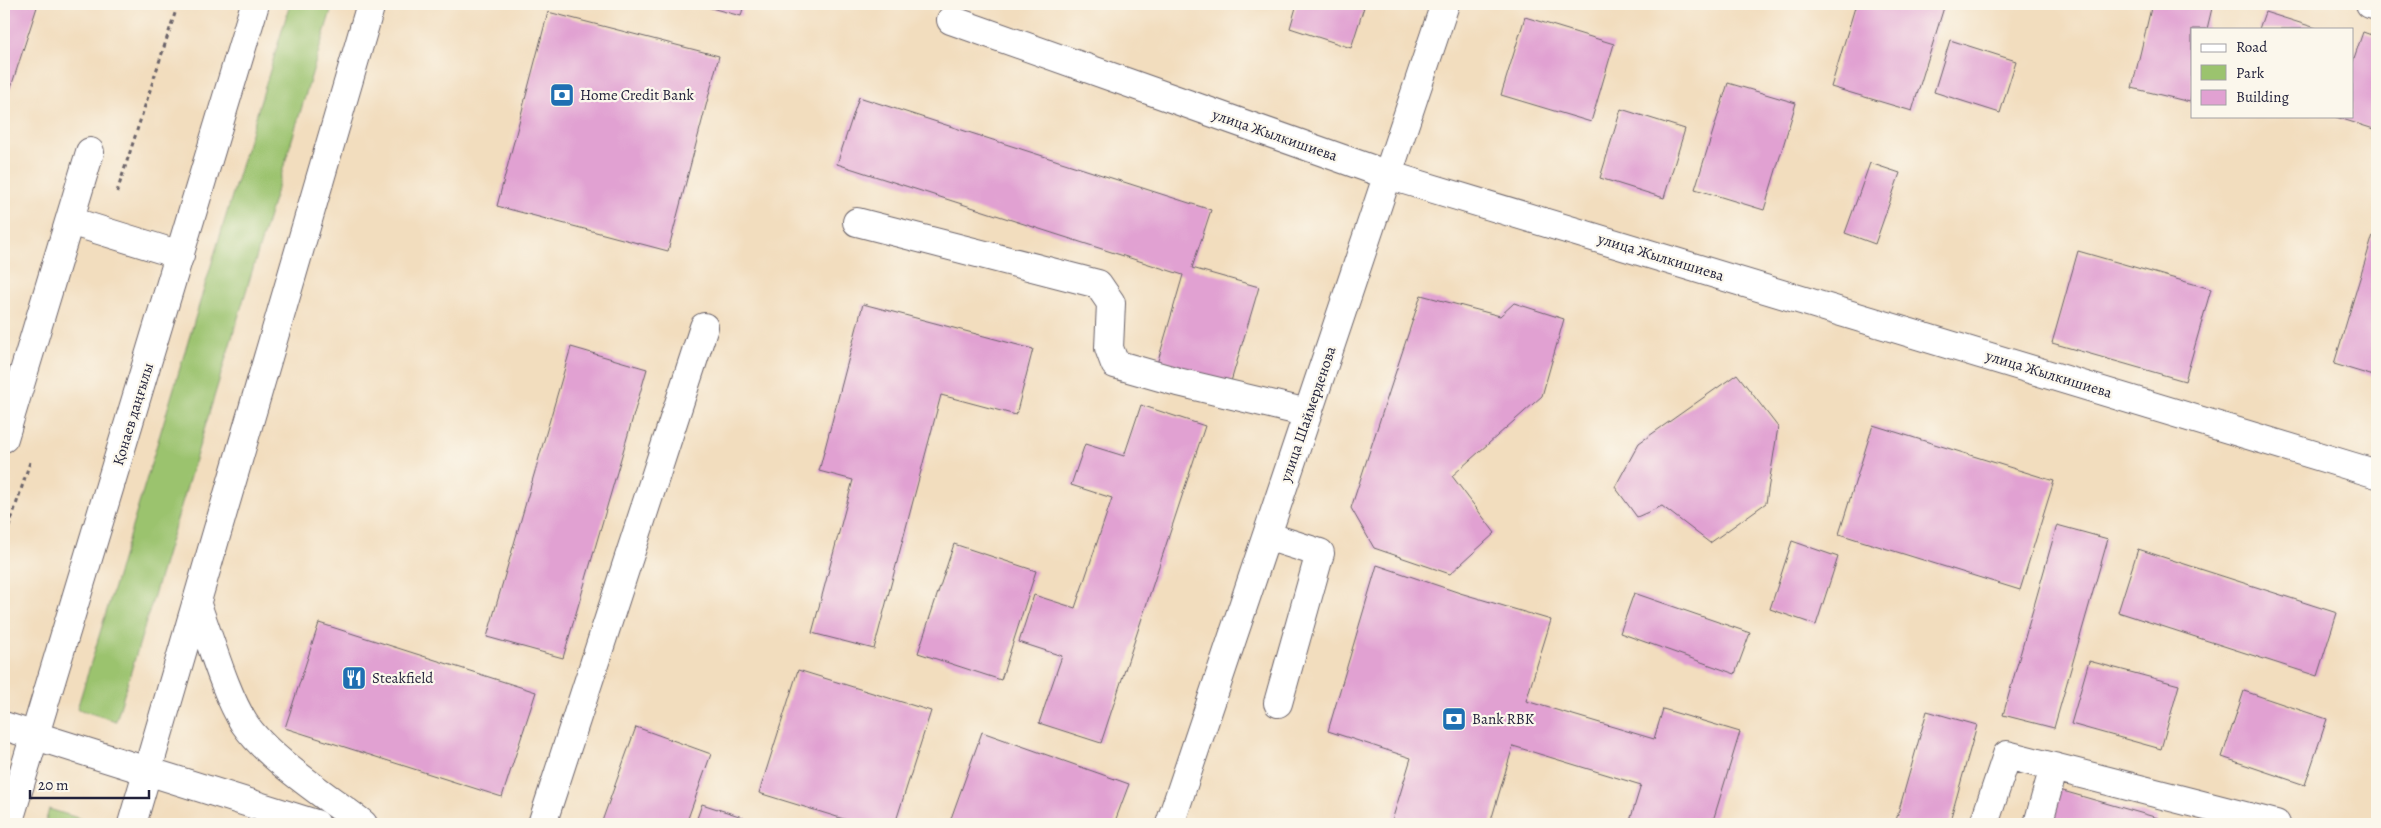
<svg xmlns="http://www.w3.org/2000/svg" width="2381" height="828" font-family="Alegreya,serif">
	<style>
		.green { fill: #9bc36e; stroke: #5e7254 }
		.building { fill: #e1a1d2 }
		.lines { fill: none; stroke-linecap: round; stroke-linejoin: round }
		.minor-casing { stroke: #6b6369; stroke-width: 30 }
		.major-casing { stroke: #6b6369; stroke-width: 30 }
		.path { stroke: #6b6369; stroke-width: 3; stroke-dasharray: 4 4; stroke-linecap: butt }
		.minor { stroke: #fff; stroke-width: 28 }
		.major { stroke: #fff; stroke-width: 28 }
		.labels { text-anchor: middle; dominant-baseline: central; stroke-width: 4.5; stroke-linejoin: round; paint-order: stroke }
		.poi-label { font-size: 15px; fill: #22223b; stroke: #fbf7ec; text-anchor: start }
		.street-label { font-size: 15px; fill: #22223b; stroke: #fbf7ec }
	</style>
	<rect width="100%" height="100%" fill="#fbf7ec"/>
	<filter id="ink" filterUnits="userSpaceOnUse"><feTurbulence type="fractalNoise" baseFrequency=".02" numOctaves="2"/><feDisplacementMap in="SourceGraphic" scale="10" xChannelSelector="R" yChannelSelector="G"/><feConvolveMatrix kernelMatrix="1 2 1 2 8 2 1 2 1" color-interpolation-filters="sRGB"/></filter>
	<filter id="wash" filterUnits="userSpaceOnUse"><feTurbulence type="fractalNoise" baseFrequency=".0096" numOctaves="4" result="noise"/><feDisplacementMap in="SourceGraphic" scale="20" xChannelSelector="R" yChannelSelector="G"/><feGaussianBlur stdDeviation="1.12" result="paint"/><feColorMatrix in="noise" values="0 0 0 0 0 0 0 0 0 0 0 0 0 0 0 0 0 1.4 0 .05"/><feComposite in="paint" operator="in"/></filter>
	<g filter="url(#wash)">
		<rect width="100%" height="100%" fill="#f2ddbe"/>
		<path class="green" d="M290 4H333L116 721 77 709Z
			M49 809 81 819 80 824H45Z"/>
		<g id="blocks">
			<path class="building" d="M4 4H38L10 90 4 88Z
				M696 4H744L741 16Z
				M1297 4H1365L1351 48 1290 28Z
				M1856 4H1945L1912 111 1831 87Z
				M2152 4H2213L2207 29H2192V92L2190 102 2132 88Z
				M548 12 719 56 668 251 497 206Z
				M2265 12 2316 28V29H2259Z
				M1525 17 1614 44 1591 122 1501 95Z
				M2363 32 2377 37V130L2336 117 2352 116V64Z
				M1950 40 2016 61 2000 113 1934 92Z
				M1728 83 1796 103 1764 210 1695 189Z
				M859 97 1211 210 1192 268 1259 287 1230 385 1157 364 1183 275 837 164Z
				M1621 109 1685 129 1664 198 1600 178Z
				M1870 163 1900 173 1875 244 1845 233Z
				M2373 235 2377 236V377L2334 364Z
				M2078 251 2211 289 2185 381 2052 343Z
				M1421 295 1500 316 1514 303 1564 319 1542 396 1452 476 1495 533 1450 574 1374 548 1351 508Z
				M863 304 1033 349 1016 415 941 395 874 649 812 633 853 480 819 471Z
				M571 347 647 369 563 658 487 637Z
				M1737 374 1778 427 1766 503 1710 543 1662 506 1637 517 1615 487 1639 443Z
				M1141 405 1205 426 1101 743 1039 723 1062 656 1019 642 1034 595 1075 608 1112 498 1071 485 1085 444 1124 456Z
				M1873 425 2054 481 2020 590 1839 534Z
				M2057 525 2108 539 2054 728 2003 715Z
				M1792 541 1838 557 1816 625 1770 609Z
				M954 544 1036 571 1001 680 918 653Z
				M2138 549 2337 613 2317 676 2118 612Z
				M1377 565 1460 593 1551 620 1526 701 1654 739 1663 709 1740 732 1712 824H1629L1641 785 1513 746 1490 824H1391L1411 758 1328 731Z
				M1634 593 1750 633 1735 674 1620 633Z
				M319 623 536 692 502 797 285 728Z
				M2089 661 2179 685 2161 749 2071 724Z
				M798 670 931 711 895 824H860L759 793Z
				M2244 691 2327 719 2305 785 2222 757Z
				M1927 711 1977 725 1949 824H1895Z
				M636 727 711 754 686 824H601Z
				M982 732 1129 784 1114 824H949Z
				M2056 789 2158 818 2156 824H2046Z
				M702 804 764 824H695Z"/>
		</g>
	</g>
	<g filter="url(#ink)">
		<use href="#blocks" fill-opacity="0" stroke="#6b6369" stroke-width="1"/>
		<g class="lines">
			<defs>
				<path id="minor" d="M2370 4 2377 6
					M951 20 1388 175 2377 474
					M70 221 180 255
					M857 222 1098 284 1111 303 1109 348 1115 364 1178 382 1308 413
					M4 438 90 152
					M1267 536 1320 553 1278 703
					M4 726 316 824
					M542 824 704 327
					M1170 824 1445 4
					M1984 824 2007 755 2276 824
					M2038 824 2054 767"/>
				<path id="major" d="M197 605C210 639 225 693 244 723 268 759 327 796 363 824
					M8 824 255 4
					M132 824 371 4"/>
			</defs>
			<use href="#minor" class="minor-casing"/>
			<use href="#major" class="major-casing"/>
			<path class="path" d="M117 192 178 4
				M4 542 30 462"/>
			<use href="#minor" class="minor"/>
			<use href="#major" class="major"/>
		</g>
	</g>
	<defs>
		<symbol id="bank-square" viewBox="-11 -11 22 22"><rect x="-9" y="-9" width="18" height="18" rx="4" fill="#1f6fb2" stroke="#fbf7ec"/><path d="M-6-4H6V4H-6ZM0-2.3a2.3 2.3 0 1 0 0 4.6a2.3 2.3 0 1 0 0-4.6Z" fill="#fff"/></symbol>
		<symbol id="restaurant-square" viewBox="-11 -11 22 22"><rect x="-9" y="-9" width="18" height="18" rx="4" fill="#1f6fb2" stroke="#fbf7ec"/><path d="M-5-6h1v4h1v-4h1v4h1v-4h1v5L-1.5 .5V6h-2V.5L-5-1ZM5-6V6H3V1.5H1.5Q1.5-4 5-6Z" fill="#fff"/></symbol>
	</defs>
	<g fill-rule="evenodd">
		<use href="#bank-square" x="548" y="81" width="28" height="28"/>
		<use href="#restaurant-square" x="340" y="664" width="28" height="28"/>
		<use href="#bank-square" x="1440" y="705" width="28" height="28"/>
	</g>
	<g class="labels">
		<g class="poi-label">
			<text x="580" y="95">Home Credit Bank</text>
			<text x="372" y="678">Steakfield</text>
			<text x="1472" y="719">Bank RBK</text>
		</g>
		<g class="street-label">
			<text transform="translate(1275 135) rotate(19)">улица Жылкишиева</text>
			<text transform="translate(1661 257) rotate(17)">улица Жылкишиева</text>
			<text transform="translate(2049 374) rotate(17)">улица Жылкишиева</text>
			<text transform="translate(133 414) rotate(-73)">Қонаев даңғылы</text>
			<text transform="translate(1308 414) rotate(-71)">улица Шаймерденова</text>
		</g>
	</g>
	<rect width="2381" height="828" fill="none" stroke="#fbf7ec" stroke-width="20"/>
	<rect x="2191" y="28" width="162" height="90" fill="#fbf7ec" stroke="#a4a2a5"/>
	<rect x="2201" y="44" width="25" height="8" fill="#ffffff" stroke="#a4a2a5"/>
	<text x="2236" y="52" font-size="15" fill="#22223b">Road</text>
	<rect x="2201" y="65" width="25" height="15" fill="#9bc36e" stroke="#a4a2a5"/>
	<text x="2236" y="78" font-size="15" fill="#22223b">Park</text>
	<rect x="2201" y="90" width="25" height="15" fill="#e1a1d2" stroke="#a4a2a5"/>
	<text x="2236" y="102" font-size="15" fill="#22223b">Building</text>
	<path d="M30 790v8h119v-8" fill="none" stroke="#22223b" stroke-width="2.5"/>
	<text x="38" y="790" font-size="15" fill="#22223b" stroke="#fbf7ec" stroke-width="4" paint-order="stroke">20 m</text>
</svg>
